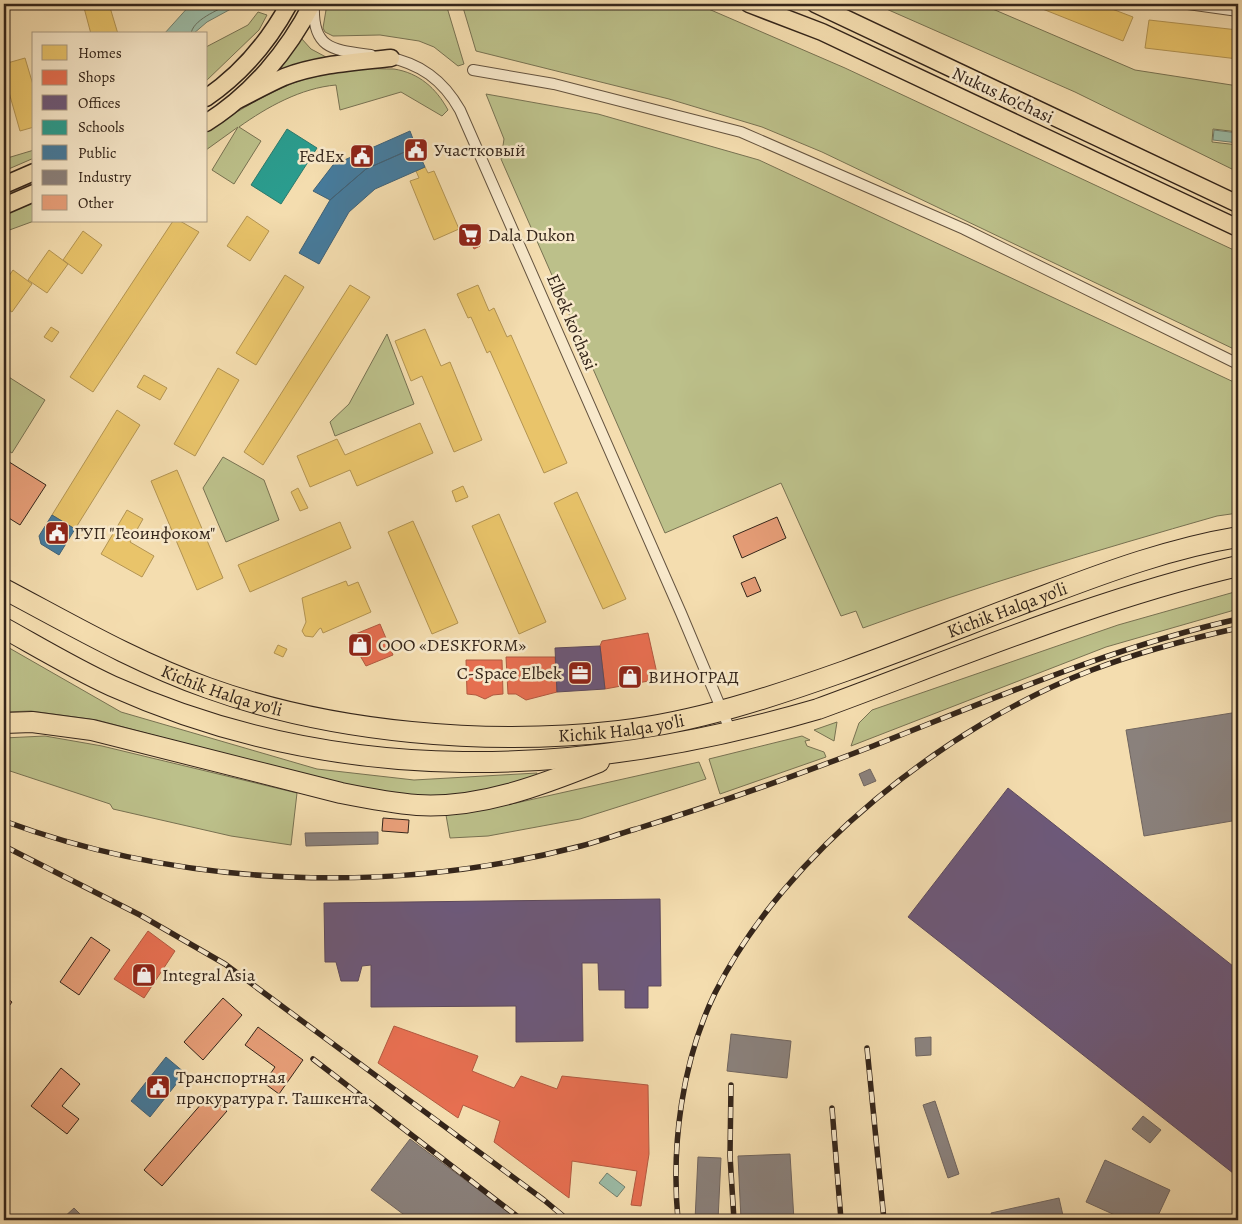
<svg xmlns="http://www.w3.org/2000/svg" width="1242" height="1224" font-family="Alegreya,serif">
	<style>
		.green { fill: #bcc08a; stroke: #787252 }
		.water { fill: #9cbca7; stroke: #72806f }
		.homes { fill: #e9c46a; stroke: #b39452 }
		.shops { fill: #e76f51; stroke: #b15940 }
		.offices { fill: #6d597a; stroke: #5c495d }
		.schools { fill: #2a9d8f; stroke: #2d796c }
		.public { fill: #457b9d; stroke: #406176 }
		.industry { fill: #8a817c; stroke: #70655f }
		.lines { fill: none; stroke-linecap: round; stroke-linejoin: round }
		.shore { stroke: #687060; stroke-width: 1 }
		.building { fill: #e79e78; stroke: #34251a }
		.street-casing { stroke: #64533f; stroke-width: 12 }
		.primary-casing { stroke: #34251a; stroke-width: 19 }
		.highway-casing { stroke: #34251a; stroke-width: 22 }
		.street { stroke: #f8e9cb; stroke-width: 10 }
		.primary { stroke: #f4ddaf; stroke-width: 16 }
		.highway { stroke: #f4ddaf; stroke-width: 20 }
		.rail-casing { stroke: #34251a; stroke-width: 5.5 }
		.rail { stroke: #f8e9cb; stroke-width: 4; stroke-dasharray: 11; stroke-linecap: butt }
		.labels { text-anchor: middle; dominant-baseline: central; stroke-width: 5; stroke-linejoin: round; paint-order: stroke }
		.street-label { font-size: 18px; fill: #34251a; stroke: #f8e9cb }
		.poi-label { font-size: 18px; fill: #34251a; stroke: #f8e9cb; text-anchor: start }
	</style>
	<rect width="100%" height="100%" fill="#f4ddaf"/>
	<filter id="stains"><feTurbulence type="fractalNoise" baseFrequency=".004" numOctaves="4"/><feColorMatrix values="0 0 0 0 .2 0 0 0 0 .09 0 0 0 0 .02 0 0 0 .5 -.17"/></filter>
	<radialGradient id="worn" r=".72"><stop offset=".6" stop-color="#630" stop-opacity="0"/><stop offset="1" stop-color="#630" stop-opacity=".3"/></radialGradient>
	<path class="green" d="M327 4H446L464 64 458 66 434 47 419 41 380 35 333 36 325 32 323 28Z
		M462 4H697L845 68 1238 252V351L822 152 762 127 669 99 476 51Z
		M875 4H981L1135 70 1238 86V132L1213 129 1212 142 1238 145V172L1075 92Z
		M258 12 267 15 259 30 206 81V47L248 25Z
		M301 38 311 49 326 57 278 72Z
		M394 69C419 73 436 88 448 110L442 116 401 92 340 110 336 85C301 88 267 107 239 127L261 141 234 184 212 170 238 127 206 150V131C248 105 286 80 335 71 354 67 375 69 394 69Z
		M486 94 598 114 759 160 1238 384V513L1217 516C1098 550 980 585 863 628L856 611 841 616 781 483 665 533 501 159 504 139Z
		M34 150V158L4 171V159Z
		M34 199V221L4 232V212Z
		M387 334 414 404 335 436 330 422 349 404Z
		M4 374 45 400 12 453 4 448Z
		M223 457 264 480 279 520 226 542 203 488Z
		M1238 591V609L1106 647 851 746 859 723 872 710 1118 625Z
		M4 645 121 712 317 769 414 780 537 773 536 780 487 790 422 799 314 778 97 720 31 711 4 712Z
		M837 722 834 741 814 730Z
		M45 736 102 746 297 793 291 845 231 836 113 809 110 804 4 769V738Z
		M802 736 810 740 805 741 807 746 824 752 826 757 720 794 709 759Z
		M699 762 706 779 580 819 488 836 450 838 446 815 516 803Z"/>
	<path class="water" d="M191 4H240L207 22 193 34H164Z
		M1214 130 1238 133V143L1213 140Z
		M607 1173 625 1187 617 1197 599 1183Z"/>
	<path class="homes" d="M83 4H109L118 34H91Z
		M1030 4H1099L1133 17 1123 41Z
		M1149 20 1238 30V59L1145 48Z
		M25 58 34 88V127L20 131 4 75V64Z
		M425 167 428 173 434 171 459 229 434 240 410 181 419 178 416 171Z
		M247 216 269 231 250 261 227 246Z
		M173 221H180L199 232 93 392 70 377Z
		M83 231 102 245 82 274 63 260Z
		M49 250 68 264 47 293 28 280Z
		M13 270 32 284 12 312 4 307V283Z
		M285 275 304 287 256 365 236 353Z
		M350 285 370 297 263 465 244 452Z
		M478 285 489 311 494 308 507 337 511 335 567 463 544 473 490 351 487 353 471 317 468 318 457 294Z
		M51 327 59 332 52 342 44 337Z
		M425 329 441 366 450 362 482 440 454 452 422 376 411 381 395 341Z
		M218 368 239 380 195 456 174 444Z
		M144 375 167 388 160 400 137 387Z
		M117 410 140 425 75 529 52 515Z
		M420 423 433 453 357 486 350 470 310 487 297 456 337 439 345 455Z
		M177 470 223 578 197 590 151 481Z
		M463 486 468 497 456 502 452 491Z
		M298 488 308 508 300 511 291 492Z
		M577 492 626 599 603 609 554 503Z
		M127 510 143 519 130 542 154 556 142 577 101 554Z
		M499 514 546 622 519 634 472 526Z
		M413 521 458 623 432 634 388 532Z
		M340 522 351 548 250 592 238 565Z
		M346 581 348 586 358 582 371 612 323 633 321 628 319 629 313 637 305 636 302 631 306 622 302 598Z
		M278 645 287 649 283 657 274 653Z"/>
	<path class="shops" d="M473 230 480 246 474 249 467 233Z
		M380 624 393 655 366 666 358 652 353 635Z
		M648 633 656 669 654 680 605 689 600 646 602 641Z
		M506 657H555L557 692 526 700 516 694H508Z
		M466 660H502L503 694 493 695 485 699 476 695 467 694Z
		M148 931 175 951 144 998 114 979Z
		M394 1026 478 1056 472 1071 514 1088 521 1076 557 1089 562 1076 648 1085 649 1154 641 1206 631 1205 637 1171 572 1161 569 1198 494 1142 500 1121 463 1105 458 1118 378 1063Z"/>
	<path class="offices" d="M600 646 605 689 557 692 555 648Z
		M1008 788 1238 970V1177L908 917Z
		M660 899 661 986H648V1008H625V990H599L598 963H582L583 1041 516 1042V1006L371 1007V965L362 966 358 981H341L336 962H325L324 903Z"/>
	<path class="schools" d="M287 129 317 148 281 204 251 185Z"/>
	<path class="public" d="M410 131 416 147 366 169 330 200 313 191 333 165Z
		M416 147 425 167 375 189 349 212 319 264 299 253 330 200 366 169Z
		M52 515 75 529 59 555 41 544 39 536Z
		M166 1057 185 1073 150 1117 131 1101Z"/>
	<path class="industry" d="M1238 712V820L1144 836 1126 730Z
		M870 769 876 781 864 786 859 774Z
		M378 832V844L306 846 305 833Z
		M731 1034 791 1041 787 1078 727 1071Z
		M931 1037V1055L916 1056 915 1038Z
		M935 1101 959 1174 948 1178 923 1105Z
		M1143 1116 1161 1130 1150 1143 1132 1129Z
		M410 1139 515 1217 512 1220H411L371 1190Z
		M790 1154 794 1220H741L738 1156Z
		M698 1157 721 1158 718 1220H695Z
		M1105 1160 1170 1190 1156 1220H1126L1086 1202Z
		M1059 1198 1064 1220H993L991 1213Z
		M74 1208 86 1220H61Z
		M4 1210 12 1220H4Z"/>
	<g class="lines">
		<path class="shore" d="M191 34C192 20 218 10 230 4"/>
	</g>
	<path class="building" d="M6 460 46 485 20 525 4 515V464Z
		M777 517 786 538 742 558 733 536Z
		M755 577 761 591 747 597 741 583Z
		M383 818 409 820 408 833 382 831Z
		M91 937 110 950 79 995 60 982Z
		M4 996 12 1002 4 1013Z
		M223 998 242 1015 203 1060 184 1042Z
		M258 1027 303 1060 279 1094 264 1083 275 1067 245 1045Z
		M61 1068 80 1084 62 1106 79 1119 67 1134 31 1106Z
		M209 1095 227 1111 162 1186 144 1170Z"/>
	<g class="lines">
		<defs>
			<path id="street" d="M1188 4 1238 11
				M314 5C312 50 334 50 371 55
				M386 57C420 63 443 80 460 110L681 613 731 732
				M473 70 554 84 741 132 964 229 1238 364"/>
			<path id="primary" d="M749 4 822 32 1238 228
				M815 4 1238 204
				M206 98C241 74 269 41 289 4
				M236 101C252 93 268 84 284 77 318 64 355 62 391 58
				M206 123C252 94 288 51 312 4
				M4 185 34 172
				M4 206 34 193"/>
			<g id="highway">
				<path id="s1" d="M4 589C72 625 135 662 208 688 333 733 488 746 619 731 696 722 772 697 845 671 912 647 979 620 1046 595 1109 571 1172 548 1238 537"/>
				<path d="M4 628C40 648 75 669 112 686 342 789 582 778 818 709 957 658 1094 600 1238 566"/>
				<path d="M4 723 32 722 92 730 341 793C366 798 391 803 417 805 479 809 542 785 599 762"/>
			</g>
		</defs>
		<use href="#street" class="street-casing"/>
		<use href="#primary" class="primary-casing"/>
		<use href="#highway" class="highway-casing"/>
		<use href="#street" class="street"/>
		<use href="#primary" class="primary"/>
		<use href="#highway" class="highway"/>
		<defs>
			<path id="rail" d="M4 821C186 888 393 895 581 846 600 841 618 834 636 829 716 804 795 776 873 746 993 699 1112 647 1238 619
				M4 846 140 915 225 964 544 1200 568 1220
				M867 1048 884 1220
				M313 1059 522 1220
				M731 1085 730 1156 734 1220
				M832 1108 841 1220
				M678 1220C671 1145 682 1061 715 993 784 853 948 725 1092 670 1139 652 1189 639 1238 628"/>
		</defs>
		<use href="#rail" class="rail-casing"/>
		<use href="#rail" class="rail"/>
	</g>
	<defs>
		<symbol id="civic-square" viewBox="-11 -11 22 22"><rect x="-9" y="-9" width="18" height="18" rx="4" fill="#8f2418" stroke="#f8e9cb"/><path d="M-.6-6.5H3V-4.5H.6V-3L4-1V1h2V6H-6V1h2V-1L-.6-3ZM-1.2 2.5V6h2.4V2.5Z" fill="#fff"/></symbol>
		<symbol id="supermarket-square" viewBox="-11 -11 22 22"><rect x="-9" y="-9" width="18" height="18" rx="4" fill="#8f2418" stroke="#f8e9cb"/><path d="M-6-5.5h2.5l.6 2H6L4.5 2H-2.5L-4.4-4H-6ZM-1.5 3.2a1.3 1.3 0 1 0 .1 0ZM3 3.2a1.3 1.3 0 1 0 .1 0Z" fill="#fff"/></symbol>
		<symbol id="shop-square" viewBox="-11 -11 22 22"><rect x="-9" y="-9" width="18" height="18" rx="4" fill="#8f2418" stroke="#f8e9cb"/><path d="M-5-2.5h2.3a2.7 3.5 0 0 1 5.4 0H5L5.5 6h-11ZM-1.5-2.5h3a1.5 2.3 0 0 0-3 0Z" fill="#fff"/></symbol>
		<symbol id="office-square" viewBox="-11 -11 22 22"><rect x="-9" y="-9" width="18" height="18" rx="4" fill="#8f2418" stroke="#f8e9cb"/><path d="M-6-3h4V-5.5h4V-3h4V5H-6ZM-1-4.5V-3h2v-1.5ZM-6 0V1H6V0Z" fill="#fff"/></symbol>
	</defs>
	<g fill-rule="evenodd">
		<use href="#civic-square" x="402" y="136" width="28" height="28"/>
		<use href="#civic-square" x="348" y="142" width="28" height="28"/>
		<use href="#supermarket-square" x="456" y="221" width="28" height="28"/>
		<use href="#civic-square" x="43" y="519" width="28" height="28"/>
		<use href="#shop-square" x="346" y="631" width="28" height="28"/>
		<use href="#office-square" x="566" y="659" width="28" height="28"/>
		<use href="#shop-square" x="616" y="663" width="28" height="28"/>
		<use href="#shop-square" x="130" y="961" width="28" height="28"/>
		<use href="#civic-square" x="144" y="1073" width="28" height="28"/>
	</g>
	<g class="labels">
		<g class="street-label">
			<text transform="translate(1003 95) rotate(25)">Nukus ko'chasi</text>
			<text transform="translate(572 322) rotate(67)">Elbek ko'chasi</text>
			<text stroke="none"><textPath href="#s1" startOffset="1051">Kichik Halqa yo'li</textPath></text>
			<text stroke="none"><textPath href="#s1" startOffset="241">Kichik Halqa yo'li</textPath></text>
			<text stroke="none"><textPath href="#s1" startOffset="646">Kichik Halqa yo'li</textPath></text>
		</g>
		<g class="poi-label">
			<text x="434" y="150">Участковый</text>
			<text x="344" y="156" text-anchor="end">FedEx</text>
			<text x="488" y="235">Dala Dukon</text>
			<text x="74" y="533">ГУП "Геоинфоком"</text>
			<text x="378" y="645">ООО «DESKFORM»</text>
			<text x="562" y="673" text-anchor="end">C-Space Elbek</text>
			<text x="648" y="677">ВИНОГРАД</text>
			<text x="162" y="975">Integral Asia</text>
			<text x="176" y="1077">Транспортная<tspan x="176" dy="21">прокуратура г. Ташкента</tspan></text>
		</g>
	</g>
	<rect width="1242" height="1224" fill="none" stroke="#f4ddaf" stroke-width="20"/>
	<rect x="5" y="5" width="1232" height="1214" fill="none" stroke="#34251a" stroke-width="2.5"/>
	<rect x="10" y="10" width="1222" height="1204" fill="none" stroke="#34251a"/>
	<rect x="32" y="32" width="175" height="190" fill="#f8e9cb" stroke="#aa9b84"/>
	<rect x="42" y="45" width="25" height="15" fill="#e9c46a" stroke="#aa9b84"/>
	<text x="78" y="58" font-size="15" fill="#34251a">Homes</text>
	<rect x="42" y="70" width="25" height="15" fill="#e76f51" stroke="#aa9b84"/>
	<text x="78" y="82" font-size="15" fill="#34251a">Shops</text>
	<rect x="42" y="95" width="25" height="15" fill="#6d597a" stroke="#aa9b84"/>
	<text x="78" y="108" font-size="15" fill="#34251a">Offices</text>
	<rect x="42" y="120" width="25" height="15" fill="#2a9d8f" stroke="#aa9b84"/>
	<text x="78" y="132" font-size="15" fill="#34251a">Schools</text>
	<rect x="42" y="145" width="25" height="15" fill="#457b9d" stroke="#aa9b84"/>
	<text x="78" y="158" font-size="15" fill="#34251a">Public</text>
	<rect x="42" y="170" width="25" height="15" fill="#8a817c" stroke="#aa9b84"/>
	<text x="78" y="182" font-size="15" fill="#34251a">Industry</text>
	<rect x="42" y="195" width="25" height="15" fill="#e79e78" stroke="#aa9b84"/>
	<text x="78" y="208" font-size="15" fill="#34251a">Other</text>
	<rect width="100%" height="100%" filter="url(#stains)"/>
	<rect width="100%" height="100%" fill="url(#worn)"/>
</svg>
